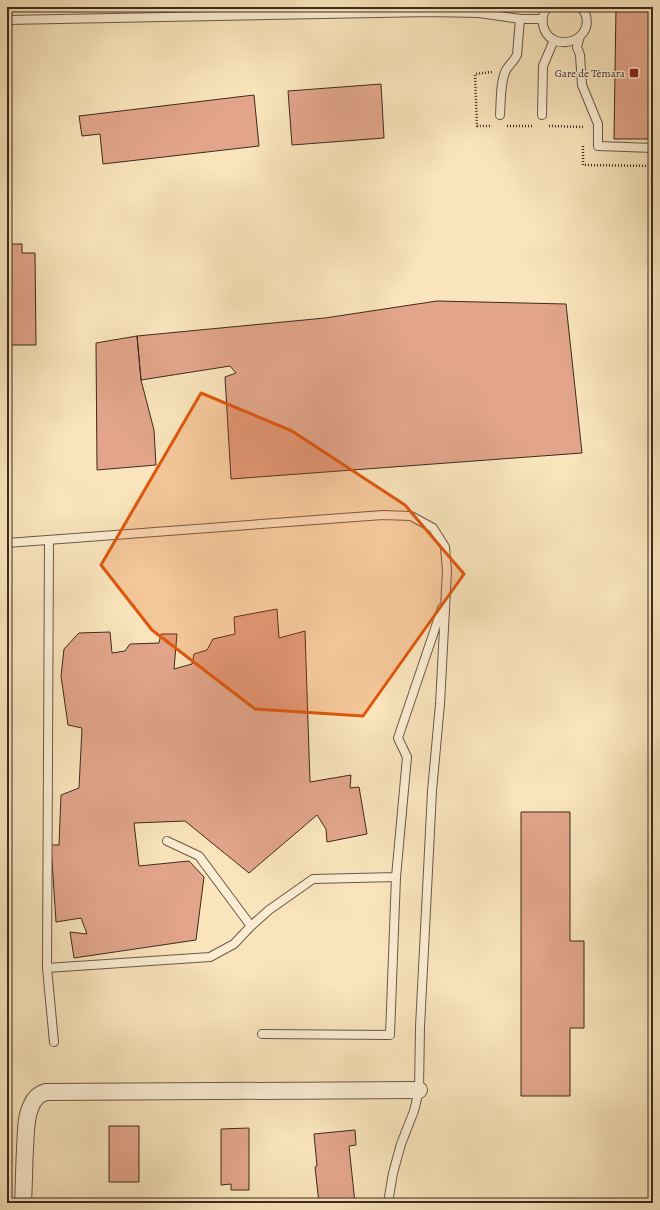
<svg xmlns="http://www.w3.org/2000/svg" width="660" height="1210" font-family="Alegreya,serif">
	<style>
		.building { fill: #e2a58b; stroke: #3d2a1f }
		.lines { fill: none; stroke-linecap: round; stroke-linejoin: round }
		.lane-casing { stroke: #6c5846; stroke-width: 10 }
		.street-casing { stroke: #6c5846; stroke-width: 18 }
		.path { stroke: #3d2a1f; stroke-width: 2.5; stroke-dasharray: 1 2; stroke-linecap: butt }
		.lane { stroke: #fbedd3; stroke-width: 8 }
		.street { stroke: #fbedd3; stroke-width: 16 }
		.marked { fill: #df570d; fill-opacity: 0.2; stroke: #df570d; stroke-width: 3; stroke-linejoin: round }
		.poi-dot { fill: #8f2418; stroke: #fbedd3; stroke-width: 1.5 }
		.labels { text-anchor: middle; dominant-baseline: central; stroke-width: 3; stroke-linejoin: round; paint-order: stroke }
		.poi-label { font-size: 11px; fill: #3d2a1f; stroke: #fbedd3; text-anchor: end }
	</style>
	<rect width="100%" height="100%" fill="#f9e4bc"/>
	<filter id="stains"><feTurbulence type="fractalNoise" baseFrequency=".005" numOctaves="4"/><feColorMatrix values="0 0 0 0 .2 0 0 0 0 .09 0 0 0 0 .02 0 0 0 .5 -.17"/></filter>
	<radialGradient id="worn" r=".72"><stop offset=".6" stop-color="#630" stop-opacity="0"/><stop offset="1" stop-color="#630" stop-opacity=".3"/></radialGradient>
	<path class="building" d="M616 7H653V139H614Z
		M381 84 384 138 292 145 288 91Z
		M254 95 259 146 103 164 100 134 82 136 79 116Z
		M7 244H22V253H35L36 345H7Z
		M437 301 566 304 582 453 231 479 225 377 236 373 230 366 141 380 137 336 325 318Z
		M137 336 141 380 154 430 156 465 97 470 96 343Z
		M277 609 279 638 305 631 310 782 351 775 350 788 359 787 367 834 327 842 326 829 317 815 249 873 185 821 134 823 139 866 189 861 204 877 196 940 74 958 70 932 87 934 81 918 56 922 51 845H59L61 795 79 788 82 728 68 725 61 676 64 649 79 633 110 632 112 653 125 651 130 644 159 643 161 634H177L174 669 192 664 194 654 207 650 213 639 235 634 234 617Z
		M521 812H570V941H584V1028H570V1096H521Z
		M109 1126H139V1182H109Z
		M249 1128V1190H231V1184L221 1185V1129Z
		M355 1130 356 1145 349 1146 355 1203H319L315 1167 317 1166 314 1134Z"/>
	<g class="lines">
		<defs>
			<path id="lane" d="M548 7C543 12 542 19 543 25 549 54 593 43 586 16 585 13 583 10 582 7
				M7 20 431 12 479 13 520 19H542
				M580 36 577 47 580 55 582 85 598 124V146L653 148
				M500 115C501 101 500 83 506 70 509 65 514 61 517 55L520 19
				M542 115 543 66 554 40
				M49 540 47 968 54 1042
				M7 543 383 515 411 516 433 528 445 547 447 571 440 704 432 791 429 851 420 1027 419 1090 414 1111 401 1144 393 1173 388 1203
				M167 841 199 856 251 926
				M47 968 210 957 234 944 251 926 269 910 313 879 396 877
				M262 1034 390 1035 396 877 407 757 398 738 442 608"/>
			<path id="street" d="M23 1203C24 1185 24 1167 25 1149 26 1135 25 1119 31 1106 34 1098 39 1094 46 1092L419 1090"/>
		</defs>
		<use href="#lane" class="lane-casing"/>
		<use href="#street" class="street-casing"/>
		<path class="path" d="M492 72 475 74 477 126H492
			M507 126H534
			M549 126 584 127
			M583 146V165L653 166"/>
		<use href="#lane" class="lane"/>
		<use href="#street" class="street"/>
	</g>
	<path class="marked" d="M201 393 292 431 405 505 464 574 363 716 255 709 152 630 101 565Z"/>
	<rect class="poi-dot" x="629" y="68" width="10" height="10" rx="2"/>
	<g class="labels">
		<g class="poi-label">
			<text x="625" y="73">Gare de Témara</text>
		</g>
	</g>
	<rect width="660" height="1210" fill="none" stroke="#f9e4bc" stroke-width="24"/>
	<rect x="8" y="8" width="644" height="1194" fill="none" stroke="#3d2a1f" stroke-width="2"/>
	<rect x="12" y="12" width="636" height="1186" fill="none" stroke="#3d2a1f"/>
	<rect width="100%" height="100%" filter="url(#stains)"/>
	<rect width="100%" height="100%" fill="url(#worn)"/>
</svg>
